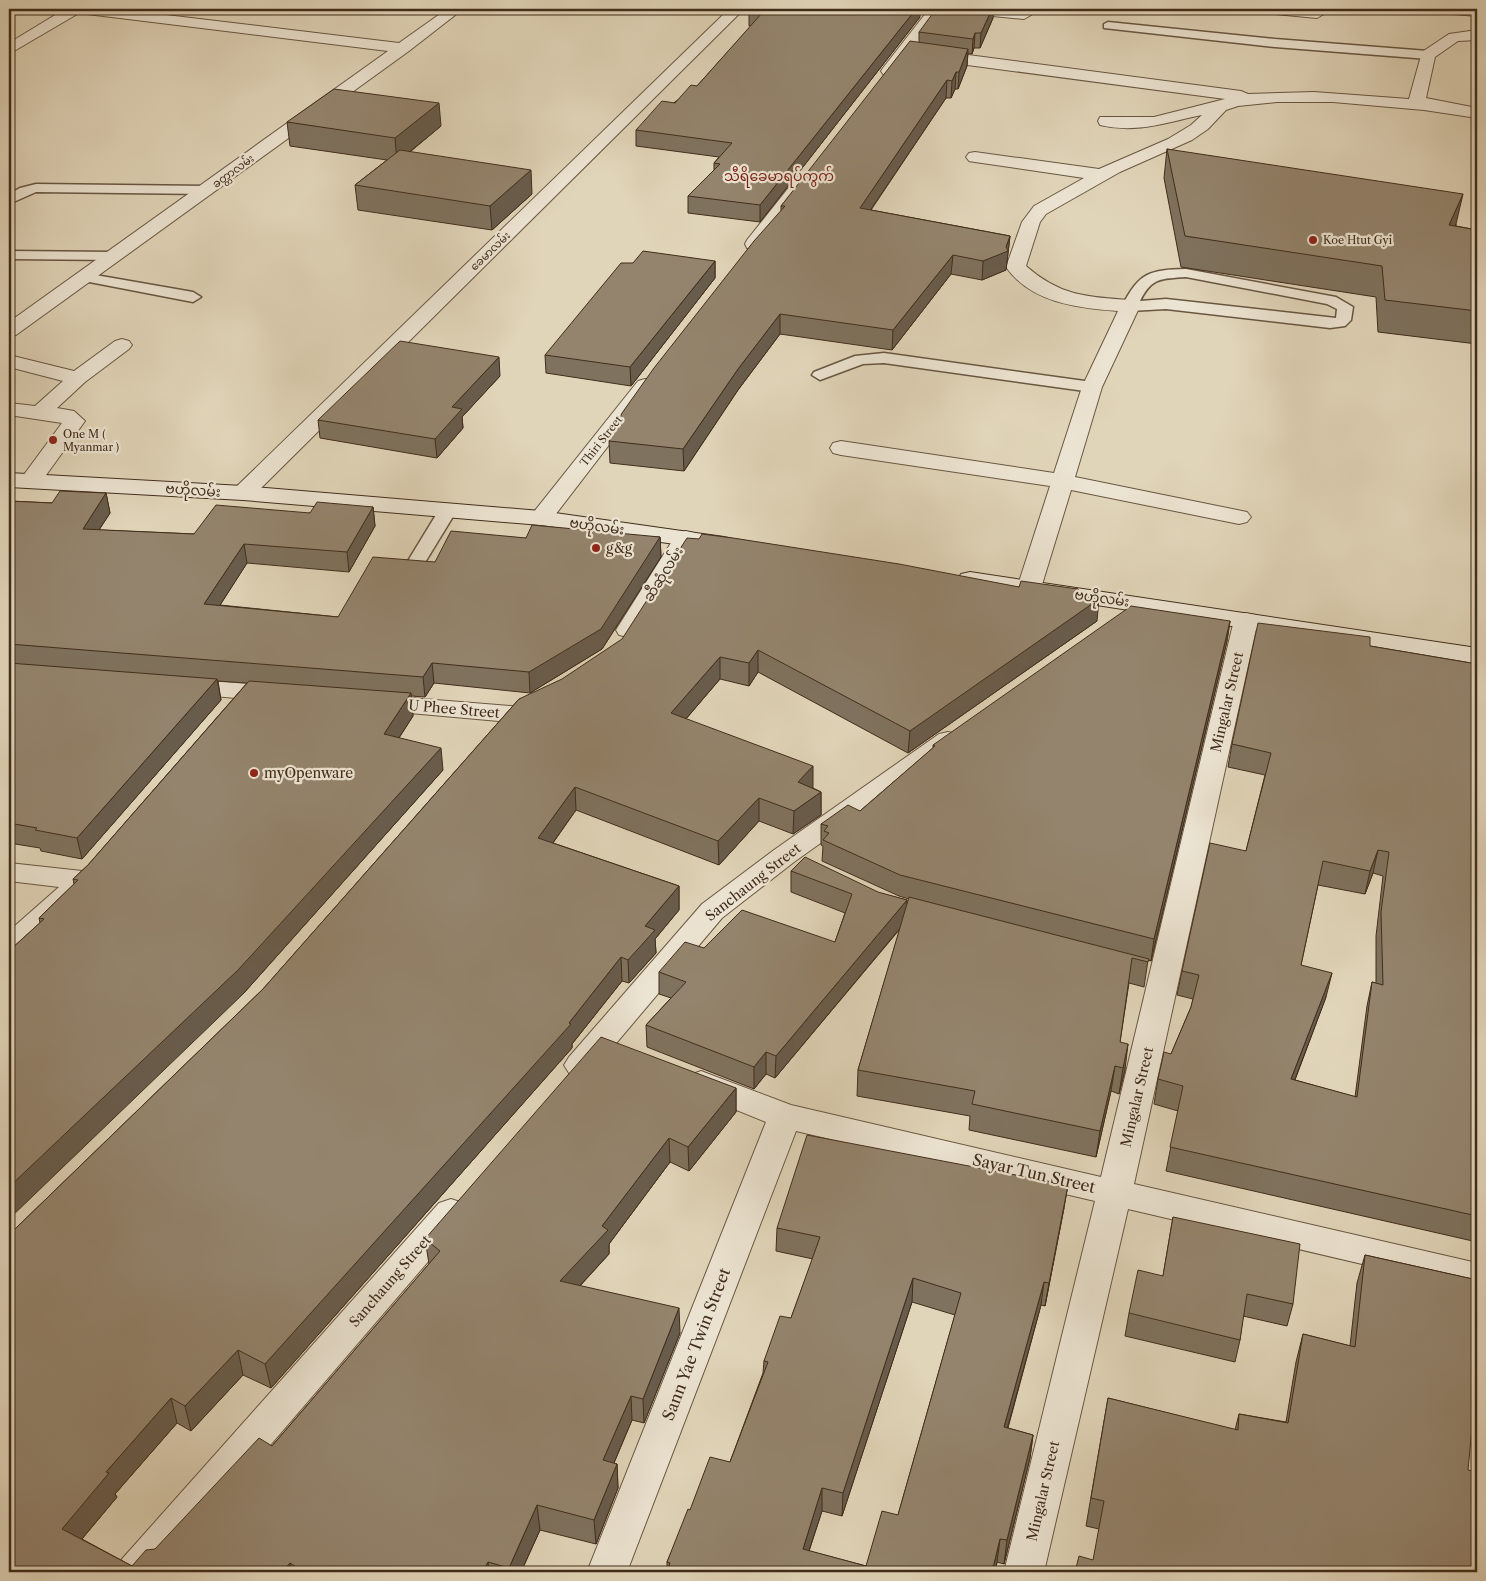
<svg xmlns="http://www.w3.org/2000/svg" width="1486" height="1581" font-family="'Libre Caslon Text','Noto Sans Myanmar',serif">
	<style>
		.lines { fill: none; stroke-linecap: round; stroke-linejoin: round }
		.service-casing { stroke: #695742; stroke-width: 3 }
		.minor-casing { stroke: #695742; stroke-width: 2 }
		.tertiary-casing { stroke: #695742; stroke-width: 2 }
		.secondary-casing { stroke: #412d1b; stroke-width: 2 }
		.service { fill: #ece4d2; fill-rule: evenodd }
		.minor { fill: #ece4d2; fill-rule: evenodd }
		.tertiary { fill: #ece4d2; fill-rule: evenodd }
		.secondary { fill: #ece4d2; fill-rule: evenodd }
		.wall { fill: #7f725e; stroke: #412d1b; fill-rule: evenodd }
		.shaded-wall { fill: #685c4c; stroke: #412d1b }
		.building { fill: #94846d; stroke: #412d1b; fill-rule: evenodd }
		.poi-dot { fill: #8f2418; stroke: #ece4d2; stroke-width: 2 }
		.labels { text-anchor: middle; dominant-baseline: central; stroke-width: 4.5; stroke-linejoin: round; paint-order: stroke }
		.far-street-label { font-size: 11px; fill: #412d1b; stroke: #ece4d2 }
		.far-poi-label { font-size: 11px; fill: #412d1b; stroke: #ece4d2; text-anchor: start }
		.far-quarter-label { font-size: 14px; fill: #7a1f14; stroke: #ece4d2 }
		.street-label { font-size: 14px; fill: #412d1b; stroke: #ece4d2 }
		.poi-label { font-size: 14px; fill: #412d1b; stroke: #ece4d2; text-anchor: start }
		.near-street-label { font-size: 16px; fill: #412d1b; stroke: #ece4d2 }
	</style>
	<rect width="100%" height="100%" fill="#e1d5b9"/>
	<filter id="stains"><feTurbulence type="fractalNoise" baseFrequency=".004" numOctaves="4"/><feColorMatrix values="0 0 0 0 .2 0 0 0 0 .09 0 0 0 0 .02 0 0 0 .5 -.17"/></filter>
	<radialGradient id="worn" r=".72"><stop offset=".6" stop-color="#630" stop-opacity="0"/><stop offset="1" stop-color="#630" stop-opacity=".3"/></radialGradient>
	<g class="lines">
		<defs>
			<path id="service" d="M1108 22 1275 39 1428 51 1434 55 1428 59 1275 47 1104 28V24Z
				M36 184 207 186 214 190 207 194 36 192 9 204V194L20 188Z
				M9 251 115 252 122 256 115 260 9 259Z
				M1186 269 1336 297 1353 307 1351 320 1345 326 1330 328 1166 309 1130 311 1122 306C1140 272 1149 270 1186 269ZM1186 277 1327 304 1337 309 1336 318 1166 299 1140 301C1152 277 1161 279 1186 277Z
				M84 273 193 292 201 297 193 302 79 280 77 277 79 274Z
				M884 353 1092 382 1100 387 1092 392 884 363 863 364 820 380 812 375 814 372 855 356Z
				M448 505 454 506 457 510 421 569 419 573H405L403 569 439 510 442 506Z"/>
			<path id="minor" d="M65 9H116L399 43 447 9H463L409 51 16 335 9 337V322L388 51 79 13 9 54V43Z
				M729 9H744L251 498 243 500 235 498 232 493 235 488Z
				M929 9H944L895 74H883L881 71 883 68Z
				M955 9C969 9 1024 5 1031 15L1024 19 962 13 957 12Z
				M1257 9 1322 11 1324 14 1317 18 1264 13 1259 12Z
				M1434 9H1477V16L1441 13 1436 12Z
				M1477 30V40L1458 41 1435 57 1426 98 1477 108V118L1424 110 1333 102H1277L1238 106 1226 110 1208 129 1192 140 1120 172 1046 214 1040 222 1026 266C1060 296 1087 297 1130 300L1137 302 1140 306 1102 387 1075 477 1247 512 1251 517 1247 522 1239 524 1071 490 1041 588 1038 593 1029 595 1020 593 1017 588 1050 486 841 455 833 453 830 448 833 443 841 441 1054 473 1082 387 1118 311C1078 308 1031 303 1006 267L1022 222 1034 206 1084 178 975 162 969 161 966 157 969 153 975 152 1099 169 1168 139 1191 125 1202 115C1167 122 1137 134 1100 125L1098 121 1100 117H1154L1225 99 930 60 924 58 922 55 924 52 930 50 1241 91 1248 94 1314 92 1409 99 1422 52 1449 34Z
				M804 175 810 176 813 180 810 184 761 248H747L745 244 747 240 798 176Z
				M122 339 129 341 132 345 129 349 85 382 57 408 74 411 85 421 39 485 31 487 23 485 20 480 62 423 9 415V403L35 406 63 381 9 367V355L74 371 115 341Z
				M645 379 652 381 655 385 549 523 541 525 533 523 529 518 533 513 638 381Z
				M686 531 694 533 698 538 640 630 637 635 628 637 619 635 616 630 674 538 678 533Z
				M1246 613 1255 615 1258 620 1134 1184 1477 1263V1291L1128 1209 1044 1572H1004L1095 1201 796 1131 627 1572H587L766 1122 690 1091 685 1083 690 1075 701 1071 791 1105 1101 1177 1234 620 1237 615Z
				M182 679 276 686 285 688 289 694 285 700 276 702 173 692 169 687 173 682Z
				M374 695 511 706 520 708 524 714 520 720 511 722 365 709 361 703 365 697Z
				M9 863 82 871 92 873 96 880 92 887 79 889 83 894 78 901 20 954 9 957V931L59 887 9 881Z"/>
			<path id="tertiary" d="M948 732 957 734 961 740 957 746 794 862 722 918 591 1073 580 1076 569 1073 564 1065 569 1057 702 904 774 850 939 734Z
				M451 1199 463 1203 468 1212 463 1221 161 1572H116L122 1559 439 1203Z"/>
			<path id="secondary" d="M9 473 243 486 541 511 724 537 732 539 736 544 732 549 724 551 541 525 243 500 9 487Z
				M970 572 1477 648V664L961 584 958 579 961 574Z"/>
		</defs>
		<use href="#service" class="service-casing"/>
		<use href="#minor" class="minor-casing"/>
		<use href="#tertiary" class="tertiary-casing"/>
		<use href="#secondary" class="secondary-casing"/>
		<use href="#service" class="service"/>
		<use href="#minor" class="minor"/>
		<use href="#tertiary" class="tertiary"/>
		<use href="#secondary" class="secondary"/>
	</g>
	<path class="wall" d="M749 11 920 17 760 222 688 213V196L714 171V163L719 157 636 146V130L697 86 751 26H749Z
		M993 18 980 48H974L972 54 968 53 967 66 958 89H955L951 98H946L871 210 1010 236 1006 270 982 280 951 274 892 350 780 334 738 390 684 471 610 463 609 441 781 211V206L919 42V32Z
		M287 122 441 126 410 152 532 194 492 230 358 210 355 185 387 160 290 146Z
		M1167 149 1456 224V226L1477 230V344L1378 332 1376 297 1181 267 1164 178Z
		M715 261V278L631 386 546 373 545 355Z
		M500 376 462 417 463 428 437 458 320 438 318 420Z
		M106 493 110 513 99 530 194 534 310 513 373 507 375 526 349 572 247 563 220 605 338 617 435 562 526 538 660 537 661 557 602 649 530 693 434 683 425 697 411 696 413 716 399 738 443 770 243 994 11 953 10 950 40 923 39 918 74 884 73 879 88 865 247 683 218 681 221 700 82 859 41 851 40 848 9 843V501L52 503Z
		M1019 587 1078 589V596L1097 621 908 753 758 672 749 686 720 679 686 719 813 788 821 792V815L793 834 759 821 719 865 576 810 553 843 679 886V910L655 939 656 953 629 983 622 981 572 1044V1048L271 1388 243 1375 191 1431 177 1423 115 1494 117 1497 82 1539 132 1566 155 1549 272 1446 429 1264 425 1239 736 1088V1112L689 1171 670 1162 609 1244V1254L580 1286 680 1333 644 1423 632 1420 614 1463 617 1464 618 1488 596 1544 540 1530 521 1572H9L15 1229 263 989 519 699Z
		M1230 621 1227 641 1151 961 1148 960 1144 987 1129 983 1120 1042 1125 1070 1119 1094 1111 1091 1096 1157 969 1130 970 1116 857 1096 858 1070 900 929 775 1078 766 1074 754 1089 647 1047 646 1025 671 998 659 994V972L704 948 835 942 845 913 791 892V871L907 900V905L909 899 899 896 822 861 823 846 821 845V824L860 811 933 748V745Z
		M1370 646 1477 664V1242L1166 1171 1178 1111 1154 1104 1158 1079 1171 1054 1191 1007 1193 999 1177 995 1182 971 1246 851 1265 775 1228 767 1232 744ZM1373 873 1383 876 1376 936V983L1372 982 1367 1006 1355 1097 1295 1080 1326 997 1301 965 1318 885 1365 894Z
		M1064 1208 1045 1306 1041 1305 1008 1428 1033 1435 1030 1458 1004 1564 997 1562 995 1572H667V1562L690 1510 730 1462 763 1373 764 1361 791 1318 813 1259 776 1251 777 1228ZM912 1302 955 1315 898 1515 866 1566 809 1551 822 1511 842 1516Z
		M1173 1217 1293 1304 1287 1326 1243 1316 1240 1340 1235 1362 1125 1336 1129 1313 1163 1276Z
		M1365 1255 1477 1280V1402L1475 1401 1099 1529 1086 1526 1108 1398 1235 1430 1239 1414 1286 1422 1296 1362 1303 1334 1350 1346 1357 1283Z"/>
	<path class="shaded-wall" d="M916 9H920V17L760 222V205Z
		M992 9H994L993 18 980 48 981 33Z
		M975 33 974 48 972 54 973 39Z
		M968 49 967 66 958 89 959 72Z
		M956 72 955 89 951 98 952 81Z
		M947 80 946 98 859 227 860 208Z
		M439 103 441 126 397 162 395 138Z
		M531 170 532 194 492 230 490 206Z
		M1463 194 1456 224 1443 256 1449 225Z
		M1010 236 1006 270 982 280 983 261 1006 247Z
		M953 255 951 274 892 350 893 330Z
		M715 261V278L631 386 630 367Z
		M780 314V334L738 390 684 471 683 449 738 369Z
		M499 357 500 376 462 417 463 428 437 458 435 439 452 407Z
		M106 493 110 513 87 548 83 529Z
		M373 507 375 526 349 572 347 552Z
		M660 537 661 557 602 649 530 693 529 672Z
		M244 544 247 563 208 624 204 604Z
		M1078 589 1076 611 1099 599 1097 621 908 753 910 731 1076 595Z
		M1230 621 1227 641 1151 961 1154 939Z
		M758 650V672L749 686V663Z
		M720 657V679L672 735 671 713Z
		M432 663 434 683 425 697 423 677Z
		M217 679 221 700 82 859 77 838Z
		M411 693 413 716 387 756 384 734Z
		M441 748 443 770 243 994 9 1219V1187Z
		M813 766V789L798 782Z
		M575 787 576 810 540 861 538 838Z
		M821 792V815L793 834 794 811Z
		M759 798V821L719 865 718 841Z
		M1378 850 1373 873 1365 894 1370 871Z
		M679 886V910L655 939 656 953 629 983 628 960 645 926Z
		M907 900 906 921 775 1078 776 1056Z
		M621 957 622 981 572 1044V1048L271 1388 265 1364 569 1023Z
		M1332 973 1326 997 1286 1103 1291 1079Z
		M1128 1044 1125 1070 1119 1094 1123 1068Z
		M766 1052V1074L754 1089V1067Z
		M1115 1066 1111 1091 1096 1157 1100 1131Z
		M736 1088V1112L689 1171 688 1147Z
		M669 1138 670 1162 609 1244V1254L562 1305 560 1281Z
		M1068 1185 1064 1208 1045 1306 1049 1283Z
		M913 1278 912 1302 842 1516 843 1493Z
		M1044 1282 1041 1305 1001 1451 1004 1427Z
		M679 1308 680 1333 644 1423 643 1399Z
		M238 1350 243 1375 191 1431 185 1406Z
		M631 1396 632 1420 605 1484 603 1460Z
		M171 1398 177 1423 115 1494 117 1497 70 1553 62 1529 106 1472Z
		M1033 1435 1030 1458 1004 1564 1007 1540Z
		M617 1464 618 1488 596 1544 594 1520Z
		M822 1488V1511L802 1572 803 1549Z
		M537 1505 540 1530 521 1572H509V1568Z
		M1000 1539 997 1562 995 1572H992Z
		M488 1562 489 1572H483Z
		M290 1563 292 1572H282Z"/>
	<path class="building" d="M752 9H916L760 205 688 196 720 164 714 163 732 143 636 130 662 101 675 103 691 85 697 86 762 13 749 11Z
		M936 9H992L981 33H975L973 39 919 32Z
		M910 41 968 49 959 72H956L952 81 947 80 860 208 1010 236 1006 247 1008 251 983 261 953 255 893 330 780 314 738 369 683 449 609 441 622 413 654 368 754 241 785 206H781Z
		M334 89 439 103 395 138 287 122Z
		M1167 149 1463 194 1449 225 1477 230V311L1385 300 1382 266 1185 236Z
		M400 150 531 170 490 206 355 185Z
		M643 251 715 261 630 367 545 355 621 263H633Z
		M400 341 499 357 452 407 462 409 435 439 318 420Z
		M60 491 106 493 83 529 194 534 216 505 310 513 317 502 373 507 347 552 244 544 204 604 338 617 373 557 435 562 451 531 526 538 532 525 660 537 601 629 529 672 432 663 423 677 9 644V501L52 503Z
		M702 534 733 538 899 564 1019 587 1021 581 1078 589 1076 595 1099 599 910 731 758 650 749 663 720 657 671 713 813 766 798 782 821 792 794 811 759 798 718 841 575 787 538 838 679 886 645 926 655 930 628 960 621 957 569 1023 571 1024 265 1364 238 1350 185 1406 171 1398 106 1472 109 1473 62 1529 132 1566 146 1550 155 1549 259 1438 272 1446 440 1251 425 1239 601 1037 736 1088 688 1147 669 1138 602 1226 608 1230 560 1281 679 1308 643 1399 631 1396 603 1460 617 1464 594 1520 537 1505 509 1568 488 1562 483 1572H304L290 1563 282 1572H9V1230L15 1229 263 989 519 699 562 679 622 639 687 538 699 539Z
		M1131 606 1230 621 1154 939 900 875 823 840 829 833 824 831 828 826 821 824 848 805 860 811 935 746 933 745Z
		M1258 623 1370 637V646L1477 664V1216L1170 1147 1183 1086 1158 1079 1164 1052 1171 1054 1191 1007 1199 975 1182 971 1210 843 1246 851 1271 753 1232 744ZM1378 850 1389 852 1381 912 1383 985 1372 982 1357 1097 1291 1079 1332 973 1301 965 1323 861 1370 871Z
		M9 663 217 679 77 838 35 830 37 828 9 823Z
		M249 681 411 693 384 734 441 748 238 970 9 1187V954L13 951 10 950 44 919 39 918 78 880 73 879 88 865Z
		M805 857 878 892 907 900 776 1056 766 1052 754 1067 646 1025 686 982 659 972 685 942 704 948 742 910 835 942 852 894 791 871Z
		M909 897 1149 959 1148 962 1132 958 1120 1042 1128 1044 1123 1068 1115 1066 1100 1131 972 1104 975 1091 858 1070Z
		M807 1135 1068 1185 1049 1283 1044 1282 1004 1427 1033 1435 1007 1540 1000 1539 992 1572H667L670 1563 667 1562 688 1509 690 1510 710 1457 730 1462 768 1362 764 1361 780 1316 791 1318 820 1237 777 1228ZM913 1278 961 1293 898 1515 882 1511 866 1566 803 1549 822 1488 843 1493Z
		M1173 1217 1300 1244 1293 1304 1247 1294 1240 1340 1129 1313 1138 1270 1163 1276Z
		M1365 1255 1477 1280V1374L1468 1470 1477 1472V1562L1476 1572H1075L1079 1556 1093 1560 1104 1501 1091 1498 1108 1398 1238 1430 1239 1414 1288 1423 1303 1334 1355 1347Z"/>
	<g class="poi-dot">
		<circle cx="1313" cy="240" r="5"/>
		<circle cx="53" cy="440" r="5"/>
		<circle cx="596" cy="548" r="5"/>
		<circle cx="254" cy="773" r="5"/>
	</g>
	<g class="labels">
		<g class="far-street-label">
			<text transform="translate(233 171) rotate(-36)">ခတ္တာလမ်း</text>
			<text transform="translate(490 251) rotate(-44)">ခေမာလမ်း</text>
			<text transform="translate(601 441) rotate(-52)">Thiri Street</text>
		</g>
		<g class="far-poi-label">
			<text x="1323" y="240">Koe Htut Gyi</text>
			<text x="63" y="434">One M (<tspan x="63" dy="13">Myanmar )</tspan></text>
		</g>
		<g class="far-quarter-label">
			<text x="779" y="176">သီရိခေမာရပ်ကွက်</text>
		</g>
		<g class="street-label">
			<text transform="translate(193 490) rotate(4)">ဗဟိုလမ်း</text>
			<text transform="translate(597 526) rotate(8)">ဗဟိုလမ်း</text>
			<text transform="translate(663 574) rotate(-58)">ဆီဆုံလမ်း</text>
			<text transform="translate(1102 598) rotate(8)">ဗဟိုလမ်း</text>
			<text transform="translate(1227 702) rotate(-77)">Mingalar Street</text>
			<text transform="translate(454 709) rotate(5)">U Phee Street</text>
			<text transform="translate(753 882) rotate(-38)">Sanchaung Street</text>
			<text transform="translate(1137 1097) rotate(-77)">Mingalar Street</text>
			<text transform="translate(390 1281) rotate(-49)">Sanchaung Street</text>
			<text transform="translate(1043 1491) rotate(-77)">Mingalar Street</text>
		</g>
		<g class="poi-label">
			<text x="606" y="548">g&amp;g</text>
			<text x="264" y="773">myOpenware</text>
		</g>
		<g class="near-street-label">
			<text transform="translate(1034 1173) rotate(13)">Sayar Tun Street</text>
			<text transform="translate(696 1344) rotate(-69)">Sann Yae Twin Street</text>
		</g>
	</g>
	<rect width="1486" height="1581" fill="none" stroke="#e1d5b9" stroke-width="30"/>
	<rect x="10" y="10" width="1466" height="1561" fill="none" stroke="#412d1b" stroke-width="2.5"/>
	<rect x="15" y="15" width="1456" height="1551" fill="none" stroke="#412d1b"/>
	<rect width="100%" height="100%" filter="url(#stains)"/>
	<rect width="100%" height="100%" fill="url(#worn)"/>
</svg>
